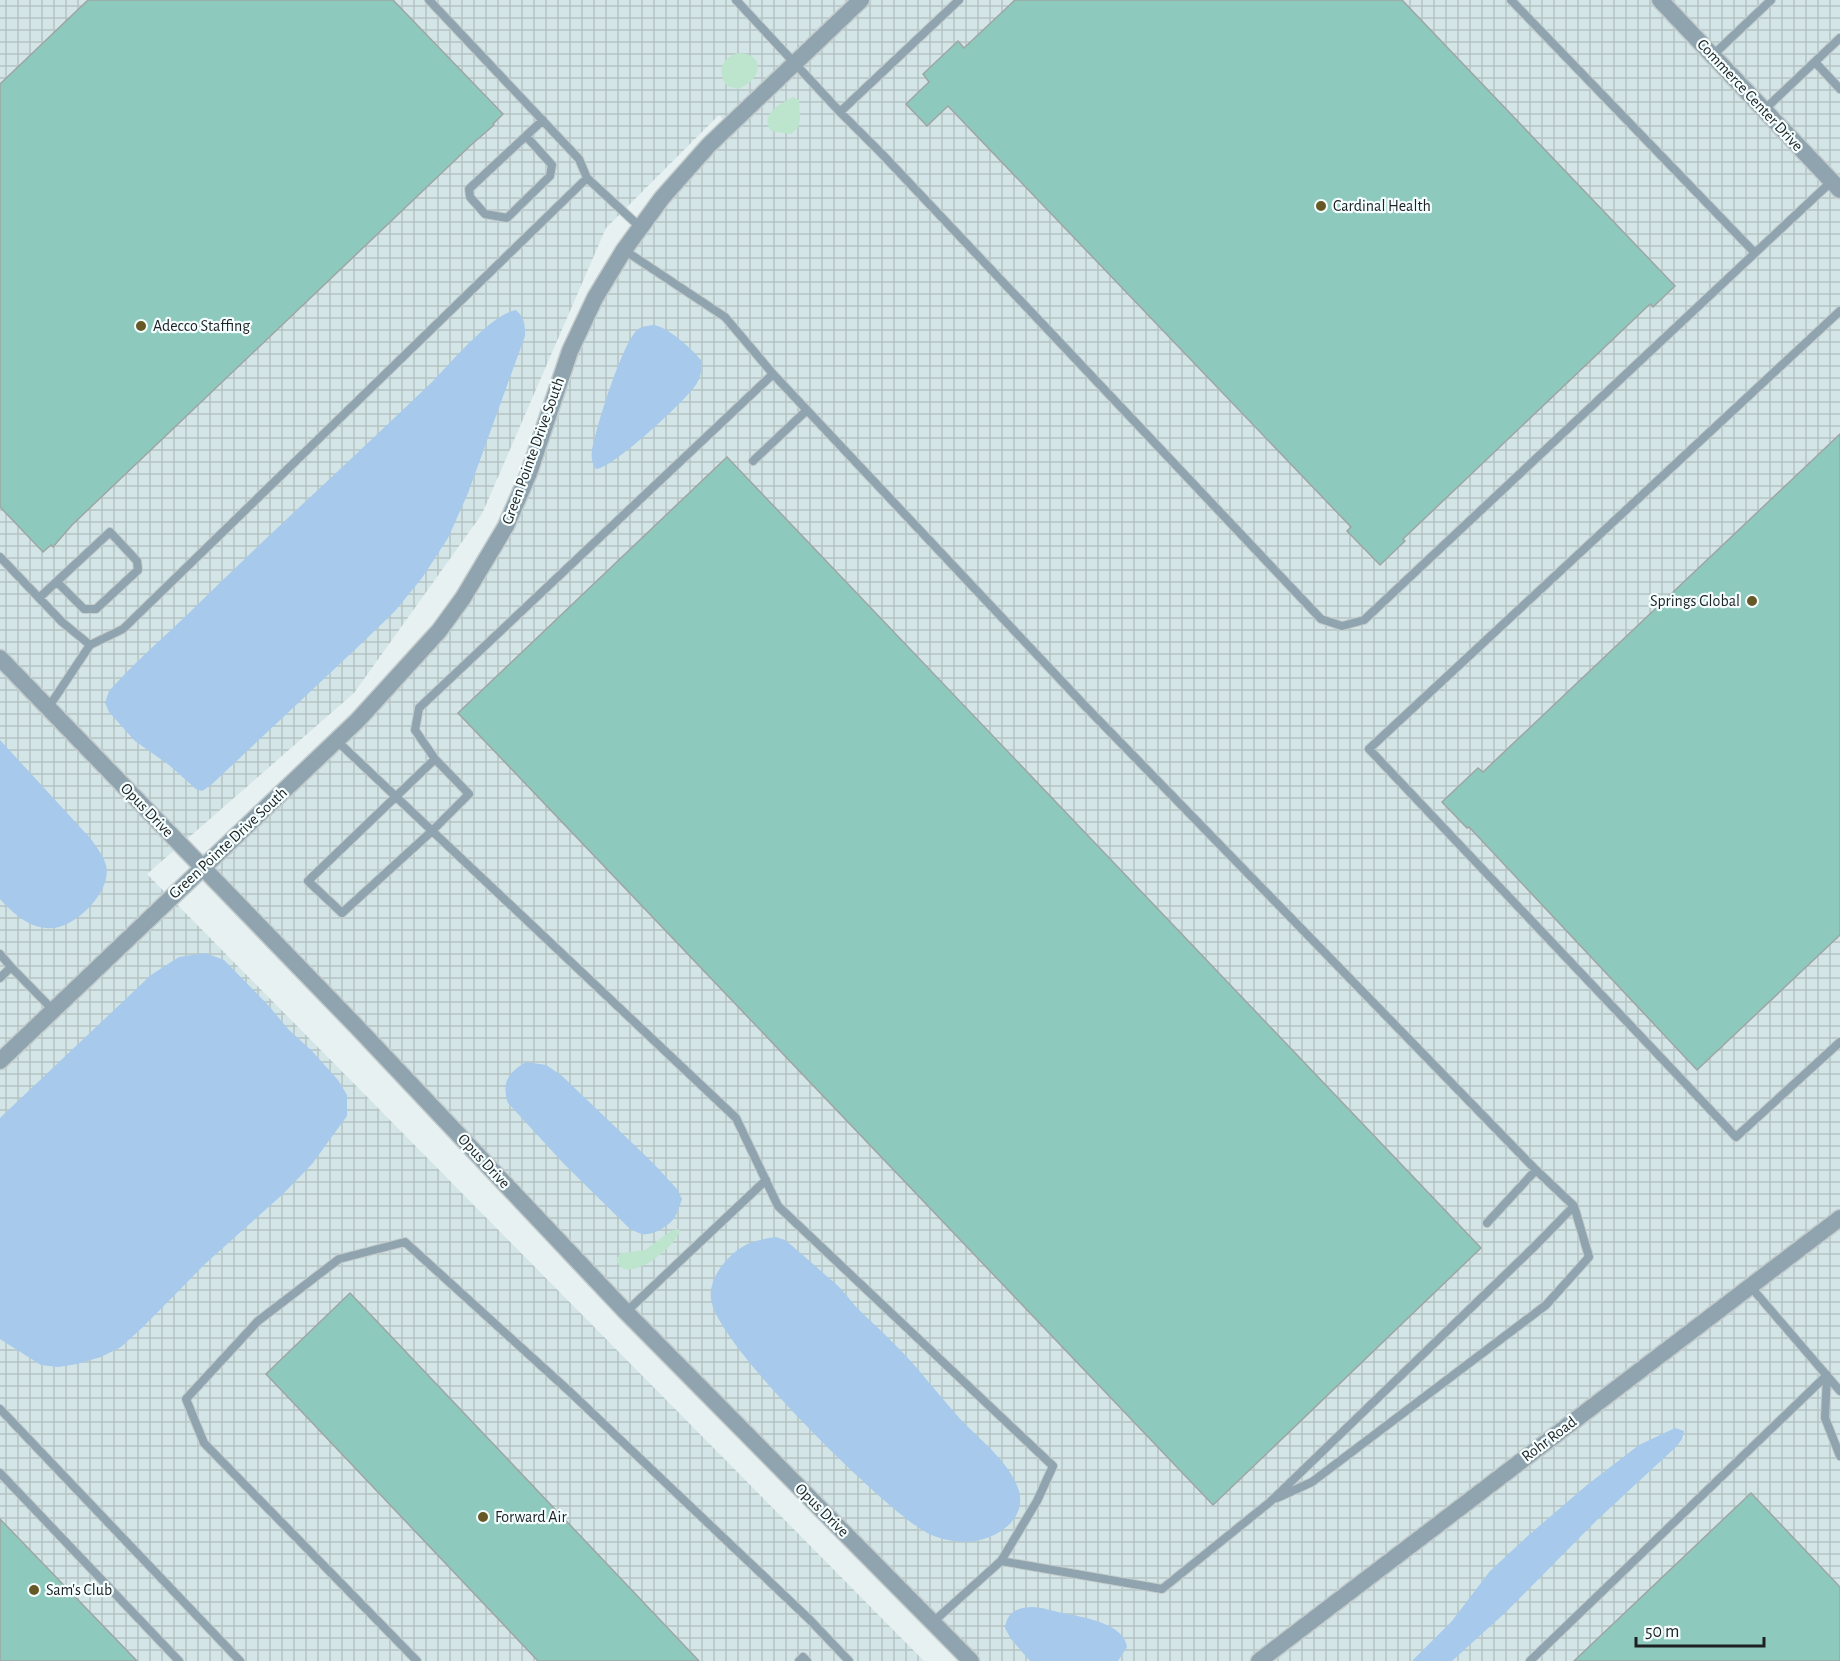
<svg xmlns="http://www.w3.org/2000/svg" width="1840" height="1661" font-family="'Alegreya Sans',sans-serif">
	<style>
		.industrial { fill: url(#industrial-grid) }
		.green { fill: #bde5ce }
		.water { fill: #a6c9ec }
		.building { fill: #8ec9be; stroke: #9ea6a4; stroke-width: 1.5 }
		.lines { fill: none; stroke-linecap: round; stroke-linejoin: round }
		.service-casing { stroke: #c4cccd; stroke-width: 10 }
		.minor-casing { stroke: #c4cccd; stroke-width: 19 }
		.tertiary-casing { stroke: #c4cccd; stroke-width: 19 }
		.service { stroke: #8fa4ae; stroke-width: 8 }
		.minor { stroke: #8fa4ae; stroke-width: 16 }
		.tertiary { stroke: #8fa4ae; stroke-width: 16 }
		.poi-dot { fill: #675926; stroke: #f5feff; stroke-width: 2 }
		.labels { text-anchor: middle; dominant-baseline: central; stroke-width: 4.5; stroke-linejoin: round; paint-order: stroke }
		.street-label { font-size: 16px; fill: #1e2122; stroke: #f5feff }
		.poi-label { font-size: 16px; fill: #1e2122; stroke: #f5feff; text-anchor: start }
	</style>
	<defs>
		<pattern id="industrial-grid" width="8" height="8" patternUnits="userSpaceOnUse" patternTransform="scale(1.5)"><rect width="8" height="8" fill="#d3e5e6"/><path d="M0 4h8M4 0v8" fill="none" stroke="#b5c4c5"/></pattern>
	</defs>
	<rect width="100%" height="100%" fill="#e8f1f2"/>
	<path class="industrial" d="M0 0H1840V1661H971L202 867 358 720 485 562 570 352 624 250 729 125 719 115 606 228 482 514 354 693 147 874 924 1661H0Z"/>
	<path class="green" d="M738 53C768 54 761 81 738 89L727 86C716 72 722 57 738 53Z
		M793 97 799 100 800 120 798 128 791 134 771 131C759 113 781 104 793 97Z
		M677 1229 680 1230C677 1246 626 1288 616 1260L621 1253 645 1250 671 1231Z"/>
	<path class="water" d="M516 310C525 318 525 325 525 336L468 493 448 538 422 578 395 611 362 643 211 785 202 791 196 789 169 765 135 741 109 712 105 703 109 691C134 663 163 638 190 612 269 534 351 460 431 383 450 364 491 314 516 310Z
		M654 325C669 328 691 348 701 360 702 370 701 378 695 386 685 401 612 469 596 469 592 464 591 457 592 451 596 427 621 348 636 331 641 326 647 326 654 325Z
		M0 740 90 838C96 846 103 855 106 865 113 892 72 932 46 928 26 926 12 912 0 899Z
		M205 953 224 960 268 1005 289 1030 312 1051 338 1080 347 1095V1116L312 1164 283 1194 205 1264 143 1327 121 1347 101 1357 77 1364 58 1367 41 1365 0 1339V1118L151 975 179 957Z
		M526 1062 546 1065 561 1075 653 1163 677 1189 682 1199C680 1204 678 1212 675 1217 669 1226 653 1236 642 1234 638 1233 633 1230 629 1228L564 1164 508 1103C501 1082 509 1072 526 1062Z
		M776 1237 785 1240C801 1253 815 1266 830 1279 841 1287 849 1299 858 1309 874 1324 891 1340 907 1357 927 1379 945 1403 966 1425 985 1444 1008 1462 1018 1488 1030 1521 991 1543 963 1542 949 1541 935 1538 924 1531 882 1507 715 1343 711 1299 708 1277 730 1251 750 1243 759 1240 767 1238 776 1237Z
		M1675 1428 1684 1431 1682 1439 1677 1446 1597 1520 1507 1611 1452 1661H1412L1452 1621 1490 1571 1530 1534 1587 1485 1639 1445Z
		M1031 1607C1042 1607 1052 1611 1063 1613 1082 1617 1124 1623 1127 1647L1118 1661H1030L1011 1639 1005 1628C1007 1612 1017 1608 1031 1607Z"/>
	<path class="building" d="M88 0H393L503 114 493 124 494 125 471 145 72 525 53 547 51 545 43 552 0 507V84Z
		M1015 0H1402L1675 286 1653 307 1650 304 1403 539 1405 541 1380 565 1347 531 1351 527 948 106 927 126 906 104 929 82 923 74 958 41 964 48Z
		M1840 434V935L1697 1070 1469 827 1467 828 1442 802 1478 768 1483 772Z
		M727 457 1481 1248 1213 1505 458 713Z
		M350 1293 699 1661H538L266 1374Z
		M1751 1493 1840 1587V1661H1574Z
		M0 1519 137 1661H0Z"/>
	<g class="lines">
		<defs>
			<path id="service" d="M429 0 579 159 587 178 640 227
				M736 0 840 112 959 0
				M1511 0 1755 253 1832 181
				M1713 55 1771 0
				M1815 62 1840 89
				M1764 110 1840 38
				M840 112 882 154 1321 619 1342 626 1364 620 1755 253
				M526 136 552 165 550 176 507 218 485 214 470 197 469 189 543 120
				M1840 311 1369 749 1736 1137 1840 1042
				M773 374 1086 707 1536 1170
				M753 461 807 410
				M0 557 62 622 90 645 123 629 587 178
				M39 598 110 532 137 561 138 570 96 609H84L57 582
				M48 708 90 645
				M337 741 736 1118 778 1206 1053 1466 1037 1501 1001 1561 933 1622
				M435 759 469 794 432 831 342 913 308 881 435 759 415 730 419 708 773 374 725 317 624 250
				M0 954 11 967 0 978
				M11 967 54 1011
				M1750 1286 1840 1391
				M626 1312 766 1180
				M1827 1375 1825 1418 1840 1456
				M0 1409 240 1661
				M0 1473 179 1661
				M1277 1498 1312 1482 1546 1305 1589 1257 1574 1206
				M1001 1561 1162 1589 1270 1502 1535 1246 1574 1206 1536 1170 1487 1223
				M417 1661 204 1443 186 1399 258 1321 339 1259 405 1242 569 1391 810 1620 849 1661
				M799 1661 803 1657 807 1661
				M1530 1661 1827 1375"/>
			<path id="minor" d="M1660 0 1840 190
				M0 658 357 1027 626 1312 971 1661
				M0 1061 358 720 439 631 463 598 506 526 529 473 570 351 595 298 624 250 662 198 709 145 861 0"/>
			<path id="tertiary" d="M1259 1661 1840 1218"/>
		</defs>
		<use href="#service" class="service-casing"/>
		<use href="#minor" class="minor-casing"/>
		<use href="#tertiary" class="tertiary-casing"/>
		<use href="#service" class="service"/>
		<use href="#minor" class="minor"/>
		<use href="#tertiary" class="tertiary"/>
	</g>
	<g class="poi-dot">
		<circle cx="1321" cy="206" r="6"/>
		<circle cx="141" cy="326" r="6"/>
		<circle cx="1752" cy="601" r="6"/>
		<circle cx="483" cy="1517" r="6"/>
		<circle cx="34" cy="1590" r="6"/>
	</g>
	<g class="labels">
		<g class="street-label">
			<text transform="translate(1750 95) rotate(47)">Commerce Center Drive</text>
			<text transform="translate(533 451) rotate(-70)">Green Pointe Drive South</text>
			<text transform="translate(147 810) rotate(46)">Opus Drive</text>
			<text transform="translate(228 843) rotate(-43)">Green Pointe Drive South</text>
			<text transform="translate(484 1161) rotate(47)">Opus Drive</text>
			<text transform="translate(1549 1439) rotate(-37)">Rohr Road</text>
			<text transform="translate(822 1510) rotate(45)">Opus Drive</text>
		</g>
		<g class="poi-label">
			<text x="1333" y="206">Cardinal Health</text>
			<text x="153" y="326">Adecco Staffing</text>
			<text x="1740" y="601" text-anchor="end">Springs Global</text>
			<text x="495" y="1517">Forward Air</text>
			<text x="46" y="1590">Sam's Club</text>
		</g>
	</g>
	<path d="M1636 1637v9h128v-9" fill="none" stroke="#1e2122" stroke-width="3"/>
	<text x="1645" y="1637" font-size="18" fill="#1e2122" stroke="#f5feff" stroke-width="4.5" paint-order="stroke">50 m</text>
</svg>
